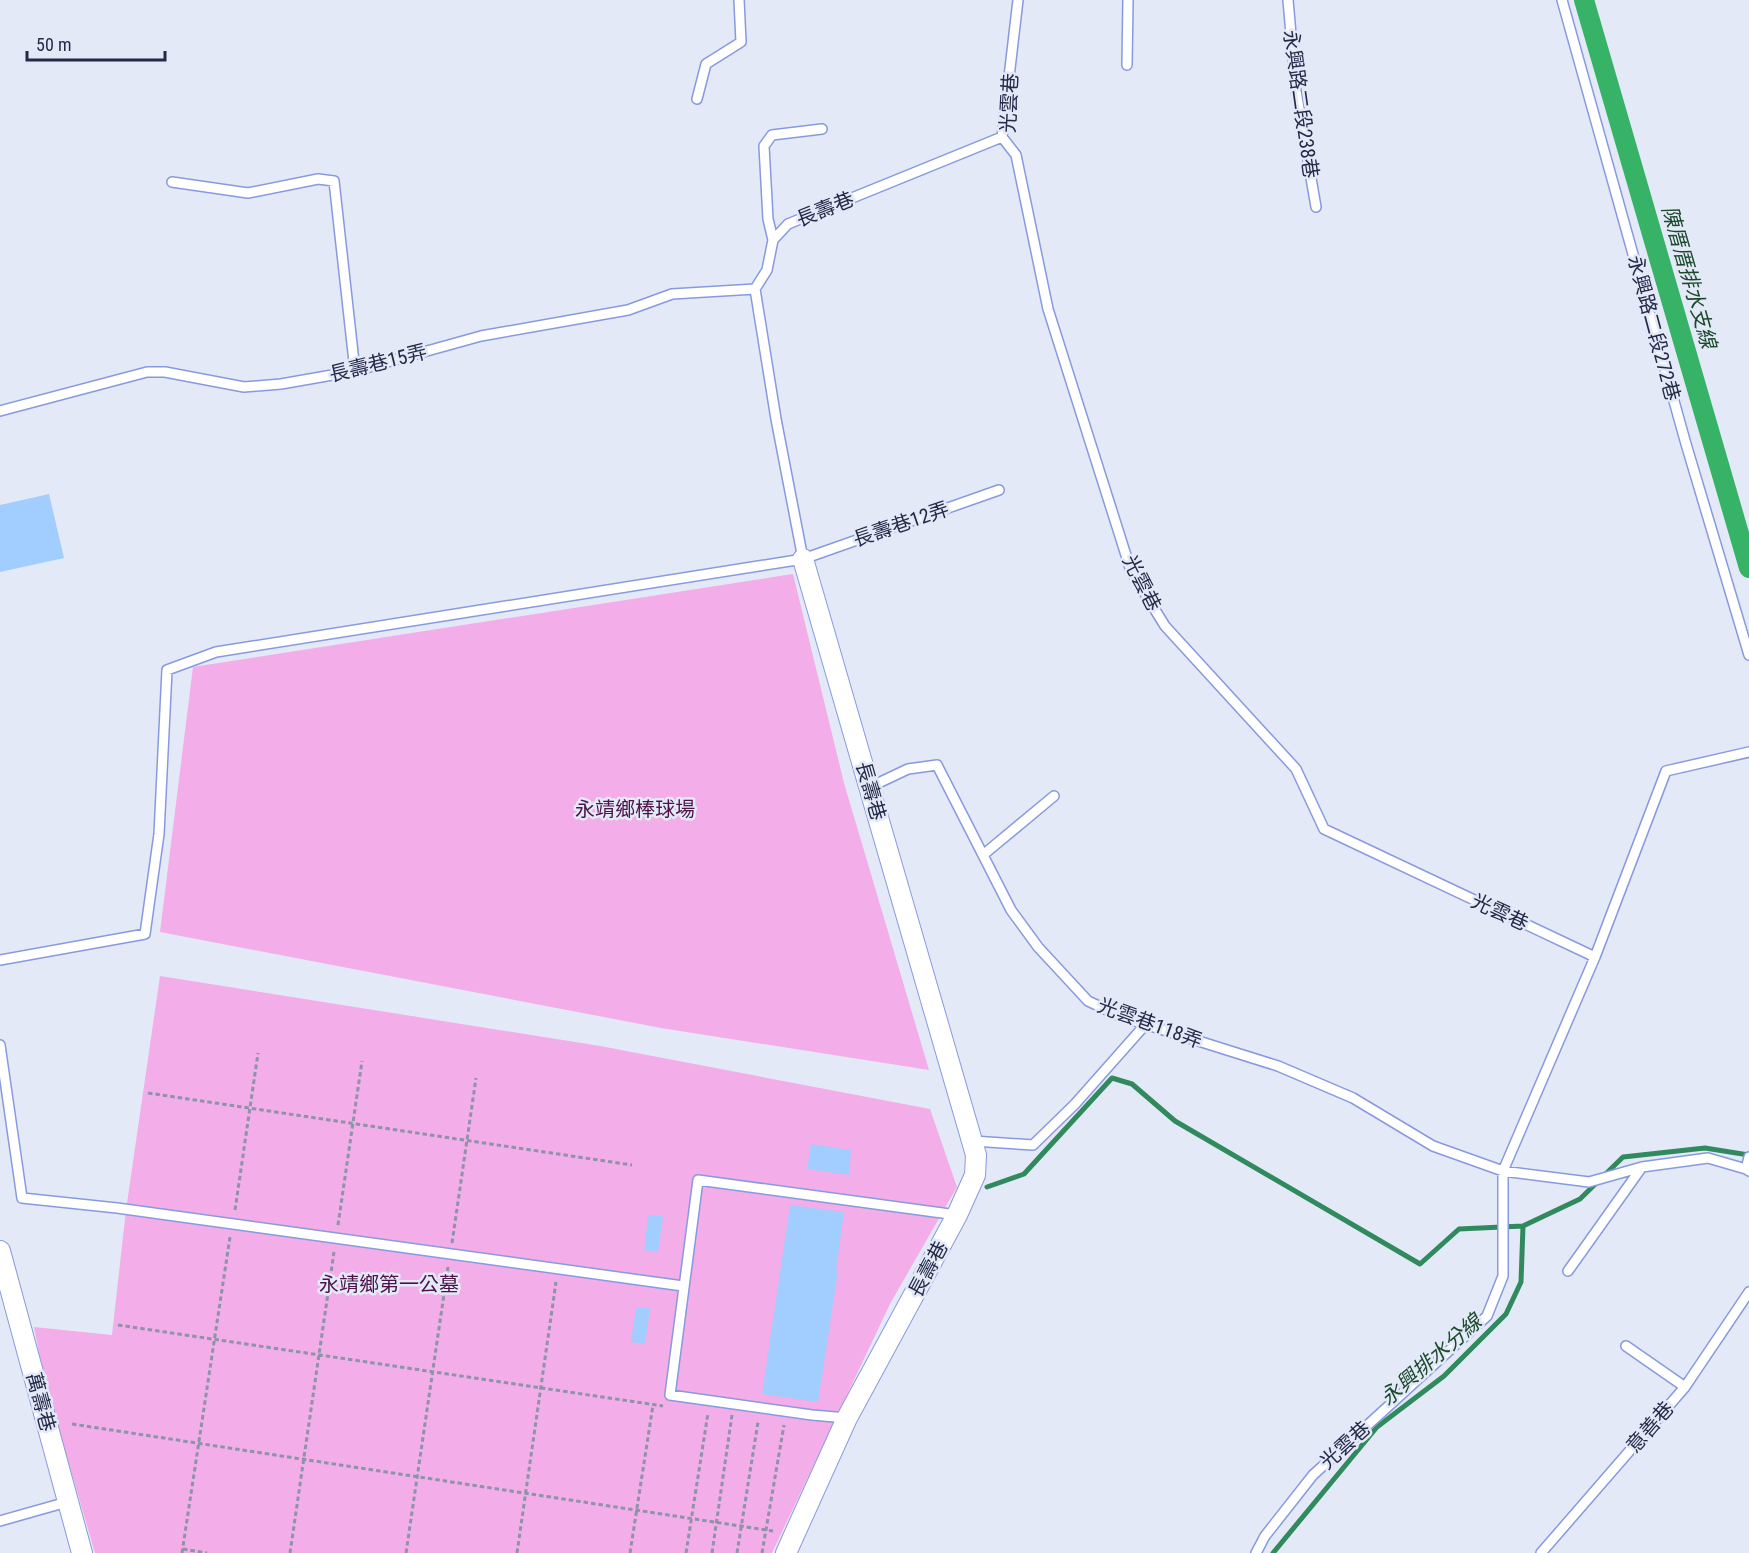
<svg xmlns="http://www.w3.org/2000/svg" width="1749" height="1553" font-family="'Roboto Condensed','Noto Sans TC',sans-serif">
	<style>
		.green { fill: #f3ade8 }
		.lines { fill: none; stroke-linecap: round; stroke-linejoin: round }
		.stream { stroke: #318a5d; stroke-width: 5 }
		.canal { stroke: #37b367; stroke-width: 20 }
		.building { fill: #a2cdff }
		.lane-casing { stroke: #879adf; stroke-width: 12 }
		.street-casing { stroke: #879adf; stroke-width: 22 }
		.path { stroke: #8d93a8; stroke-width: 3; stroke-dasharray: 4.5 3; stroke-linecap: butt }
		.lane { stroke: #fff; stroke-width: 9 }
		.street { stroke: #fff; stroke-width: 20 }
		.labels { text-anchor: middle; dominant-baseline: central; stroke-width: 5; stroke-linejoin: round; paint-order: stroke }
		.street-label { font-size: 20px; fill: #232a47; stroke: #e4e9f8 }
		.park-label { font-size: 20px; fill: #4d1247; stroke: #e4e9f8 }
		.water-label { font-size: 21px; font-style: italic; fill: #1a492b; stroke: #e4e9f8 }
	</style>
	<rect width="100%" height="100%" fill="#e4e9f8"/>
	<path class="green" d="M793 574 844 783 929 1070 661 1028 160 932 193 667Z
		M160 976 600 1046 930 1109 957 1187 890 1304 772 1553H95L44 1378 34 1327 112 1335 126 1210Z"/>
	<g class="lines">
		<path class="stream" d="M987 1187 1024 1174 1112 1078 1132 1084 1175 1121 1420 1264 1459 1229 1523 1226
			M1273 1553 1377 1427 1444 1376 1506 1314 1521 1282 1523 1226 1580 1199 1623 1157 1705 1148 1749 1155"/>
		<path class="canal" d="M1584 0 1749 568"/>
	</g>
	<path class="building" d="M49 494 64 558 0 572V505Z
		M811 1144 851 1150 849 1175 807 1169Z
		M790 1205 844 1212 836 1270 838 1271 818 1402 762 1394Z
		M648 1215 663 1216 658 1252 644 1250Z
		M636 1307 650 1308 645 1344 631 1342Z"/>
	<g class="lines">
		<defs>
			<path id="lane" d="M1018 0 1002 137 1016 155 1048 309 1131 571 1165 626 1296 769 1324 829 1595 957 1666 771 1749 752
				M1288 0 1296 91 1316 207
				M1562 0 1686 444 1749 655
				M1127 65 1128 0
				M697 99 706 64 741 42 739 0
				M172 182 248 193 318 179 334 181 355 371
				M773 240 768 219 764 146 772 135 822 129
				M0 411 147 372H165L244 387 281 384 355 371 481 336 628 310 672 294 755 289
				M803 559 776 419 755 289 767 270 773 240 788 224 1002 137
				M870 787 908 769 937 765 1011 910 1038 947 1088 1001 1122 1017 1278 1066 1353 1098 1433 1146 1503 1171 1589 1182 1642 1167 1708 1158 1746 1169
				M983 855 1054 796
				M0 960 145 934 159 834 167 670 216 652 803 559 999 490
				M0 1045 22 1198 117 1208 683 1286
				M973 1141 1033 1145 1075 1104 1145 1025
				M1749 1157 1746 1169 1749 1171
				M1568 1271 1642 1167
				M1626 1346 1685 1387
				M847 1418 812 1415 670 1395 698 1180 957 1215
				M0 1521 67 1502
				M1256 1553 1265 1536 1313 1475 1487 1316 1503 1276V1171L1595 957
				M1541 1553 1685 1387 1749 1292"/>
			<path id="street" d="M0 1251 82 1553
				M786 1553 847 1418 957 1215 975 1175 976 1155 803 559"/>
		</defs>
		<use href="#lane" class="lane-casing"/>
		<use href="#street" class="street-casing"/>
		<path class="path" d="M148 1093 632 1165
			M235 1210 258 1053
			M338 1225 362 1061
			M452 1243 476 1078
			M118 1325 663 1406
			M72 1424 773 1531
			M183 1549 207 1553
			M182 1553 230 1237
			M290 1553 334 1252
			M406 1553 448 1267
			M517 1553 556 1282
			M630 1553 653 1405
			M686 1553 708 1413
			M712 1553 732 1415
			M737 1553 758 1422
			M762 1553 784 1425"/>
		<use href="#lane" class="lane"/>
		<use href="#street" class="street"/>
	</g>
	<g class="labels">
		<g class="street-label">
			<text transform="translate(1009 103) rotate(-87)">光雲巷</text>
			<text transform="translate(1301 104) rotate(82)">永興路二段238巷</text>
			<text transform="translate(825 209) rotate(-22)">長壽巷</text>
			<text transform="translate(1654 328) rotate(75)">永興路二段272巷</text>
			<text transform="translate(378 363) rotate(-14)">長壽巷15弄</text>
			<text transform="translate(901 524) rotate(-19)">長壽巷12弄</text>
			<text transform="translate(1142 583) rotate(63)">光雲巷</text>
			<text transform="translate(871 791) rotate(74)">長壽巷</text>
			<text transform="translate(1500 912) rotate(25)">光雲巷</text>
			<text transform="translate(1150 1023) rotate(20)">光雲巷118弄</text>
			<text transform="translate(928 1269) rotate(-62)">長壽巷</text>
			<text transform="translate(41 1402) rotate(75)">萬壽巷</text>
			<text transform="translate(1650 1427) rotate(-49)">意善巷</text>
			<text transform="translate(1345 1445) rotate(-42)">光雲巷</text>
		</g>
		<g class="park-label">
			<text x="635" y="809">永靖鄉棒球場</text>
			<text x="389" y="1284">永靖鄉第一公墓</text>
		</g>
		<g class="water-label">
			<text transform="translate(1689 277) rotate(74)">陳厝厝排水支線</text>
			<text transform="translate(1431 1360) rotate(-41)">永興排水分線</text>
		</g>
	</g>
	<path d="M27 51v9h138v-9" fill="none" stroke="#232a47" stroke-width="3"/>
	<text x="36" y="51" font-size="18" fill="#232a47" stroke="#e4e9f8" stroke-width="4.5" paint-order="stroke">50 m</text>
</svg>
